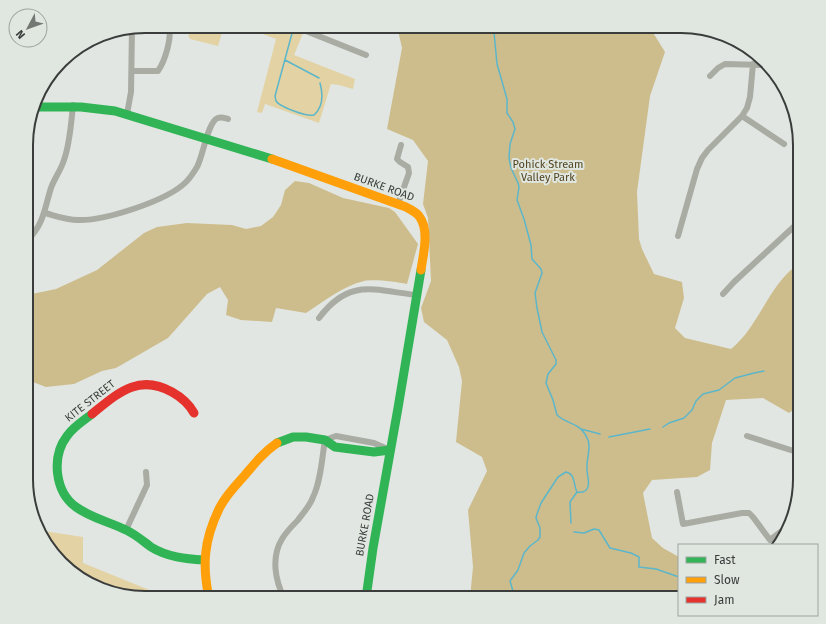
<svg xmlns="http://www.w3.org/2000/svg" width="826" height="624" font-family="'Fira Sans',sans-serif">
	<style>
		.green { fill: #e3d3a4 }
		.forest { fill: #cebd8c }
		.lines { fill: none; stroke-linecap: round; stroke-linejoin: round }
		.stream { stroke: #5cb6ca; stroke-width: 1.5 }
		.street { stroke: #a9aca3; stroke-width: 6 }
		.fast { stroke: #30b455; stroke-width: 9 }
		.slow { stroke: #ff9f0a; stroke-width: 9 }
		.jam { stroke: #e5322d; stroke-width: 9 }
		.labels { text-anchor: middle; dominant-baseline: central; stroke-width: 4; stroke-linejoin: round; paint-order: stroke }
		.park-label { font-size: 11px; fill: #52431f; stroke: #e0e7e1 }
		.street-label { font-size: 11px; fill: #3a3d3b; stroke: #e0e7e1 }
		.rim { fill: none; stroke: #3a3d3b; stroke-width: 2 }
	</style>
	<rect width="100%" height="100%" fill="#e1e6e2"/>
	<path class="green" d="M207 26H224L218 46 190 39 188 35Z
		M261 26H306L294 55 355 79 353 89 339 85 331 84 319 123 265 104 262 113 257 112 276 39 260 33Z
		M44 531 83 537V563L169 598H137L99 589 67 569Z"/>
	<path class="forest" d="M397 26H649L665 52 650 96 637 192 639 239 642 249 654 274 682 282 684 298 675 328 685 338 731 349C760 326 768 284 800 263V405L789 413 763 398 726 400 712 443 710 470 697 477 652 480 643 493 652 538 663 548 679 557V598H672L659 595 657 598H470L473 567 468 510 487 471 482 457 456 442 462 381 459 367 447 340 424 322 421 308 431 281 428 218 423 204 428 161 413 140 387 129 402 48Z
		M295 181 309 183 343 198 389 208 395 212 418 244 407 284C396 282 375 279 364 281 343 286 324 301 306 313L276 308 272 322 241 320 226 315 228 300 220 287 207 294 168 338 116 368 102 371 74 384 46 387 30 381 27 367V295L56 289 97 270 144 233 157 227 187 223 232 225 246 229 261 226 273 217 281 205 285 190Z"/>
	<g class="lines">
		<path class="stream" d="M294 26 275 96 276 101C280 107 307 117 314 115 323 107 323 94 320 83
			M492 26 494 32 497 64 507 99V113L513 122 515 129 510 144 509 158 511 168 518 183 519 187 517 200 524 219 531 245 532 259 541 269 542 273 535 293 537 308 542 332 556 360V364L548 374 546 383 553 400 557 415C569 426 580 421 588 440 591 448 587 458 587 465 586 473 590 480 588 487 586 492 582 493 577 492 573 485 576 474 566 472L558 477 541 503 537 514 536 518 540 528V537L538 540 530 546 524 553 518 570 510 581 515 598
			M285 60 319 78
			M663 427 669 423 684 418 692 410 696 401 703 394 719 390 735 378 754 373 764 371
			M581 429 600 434
			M609 437 650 429
			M571 523 570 502 577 492
			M574 532 584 533 594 529 599 530 610 548 631 553 639 557V567L656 569 679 577"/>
		<path class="street" d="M306 31 366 55
			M132 71H158C165 61 172 38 169 26
			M710 76 718 68 725 64 767 65
			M127 114 131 92 132 28
			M742 116 784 144
			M398 204 409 173 408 167 400 162 397 159 401 145
			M45 213C56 216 66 220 78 220 104 221 167 201 186 182 190 178 194 172 197 167 203 156 207 126 216 119 220 116 224 118 228 119
			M678 236 697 169 702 158 708 150 742 116 747 108 750 97 753 64
			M27 241C44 224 44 210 51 188 54 179 61 170 64 160 70 143 71 124 73 105
			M723 294 734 282 800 221
			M319 318C349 278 373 290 416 295
			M747 436 800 453
			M677 492 683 524 742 513H749L753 517 770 540 791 524
			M126 530 147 485 146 472
			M284 598C275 580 271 557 282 539 286 532 292 526 298 520 303 513 310 506 313 497 321 481 322 457 325 440L336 436 374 443 390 450"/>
		<path class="fast" d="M34 107H81L115 111 272 159
			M92 414C83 421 73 427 67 436 51 457 55 492 76 507 91 518 110 522 126 530 135 534 143 541 151 547 167 557 186 559 204 560
			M277 443 293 437H306L325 440 335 447 374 452 390 450
			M366 598 373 548 398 408 421 270"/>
		<path class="slow" d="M272 159 406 207C411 210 416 212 419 216 430 230 423 255 421 270
			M209 598C202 565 204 540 219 509 225 496 236 485 245 475 255 463 264 452 277 443"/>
		<path class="jam" d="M92 414C117 394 138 373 172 392 181 397 189 404 194 413"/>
	</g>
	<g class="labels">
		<g class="park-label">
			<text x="548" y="164">Pohick Stream<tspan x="548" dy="13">Valley Park</tspan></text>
		</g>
		<g class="street-label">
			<text transform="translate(384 187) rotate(20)">BURKE ROAD</text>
			<text transform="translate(90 401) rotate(-38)">KITE STREET</text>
			<text transform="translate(365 525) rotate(-80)">BURKE ROAD</text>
		</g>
	</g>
	<path d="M0 0H826V624H0ZM145 33H681A112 112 0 0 1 793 145V479A112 112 0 0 1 681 591H145A112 112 0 0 1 33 479V145A112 112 0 0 1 145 33Z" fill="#e0e7e1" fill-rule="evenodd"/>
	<path class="rim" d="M145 33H681A112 112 0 0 1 793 145V479A112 112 0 0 1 681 591H145A112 112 0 0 1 33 479V145A112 112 0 0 1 145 33Z"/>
	<rect x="678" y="544" width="140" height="72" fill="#e0e7e1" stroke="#9ea39f"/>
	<rect x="686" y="557" width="20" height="6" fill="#30b455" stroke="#9ea39f"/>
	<text x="714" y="564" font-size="12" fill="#3a3d3b">Fast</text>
	<rect x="686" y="577" width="20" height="6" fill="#ff9f0a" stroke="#9ea39f"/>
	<text x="714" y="584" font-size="12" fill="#3a3d3b">Slow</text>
	<rect x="686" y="597" width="20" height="6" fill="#e5322d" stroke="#9ea39f"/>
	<text x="714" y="604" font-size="12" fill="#3a3d3b">Jam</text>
	<g transform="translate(28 28) rotate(229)"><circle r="19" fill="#e0e7e1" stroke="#9ea39f"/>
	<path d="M0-3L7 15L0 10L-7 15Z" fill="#747875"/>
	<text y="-6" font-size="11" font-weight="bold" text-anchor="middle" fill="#3a3d3b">N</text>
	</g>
</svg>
